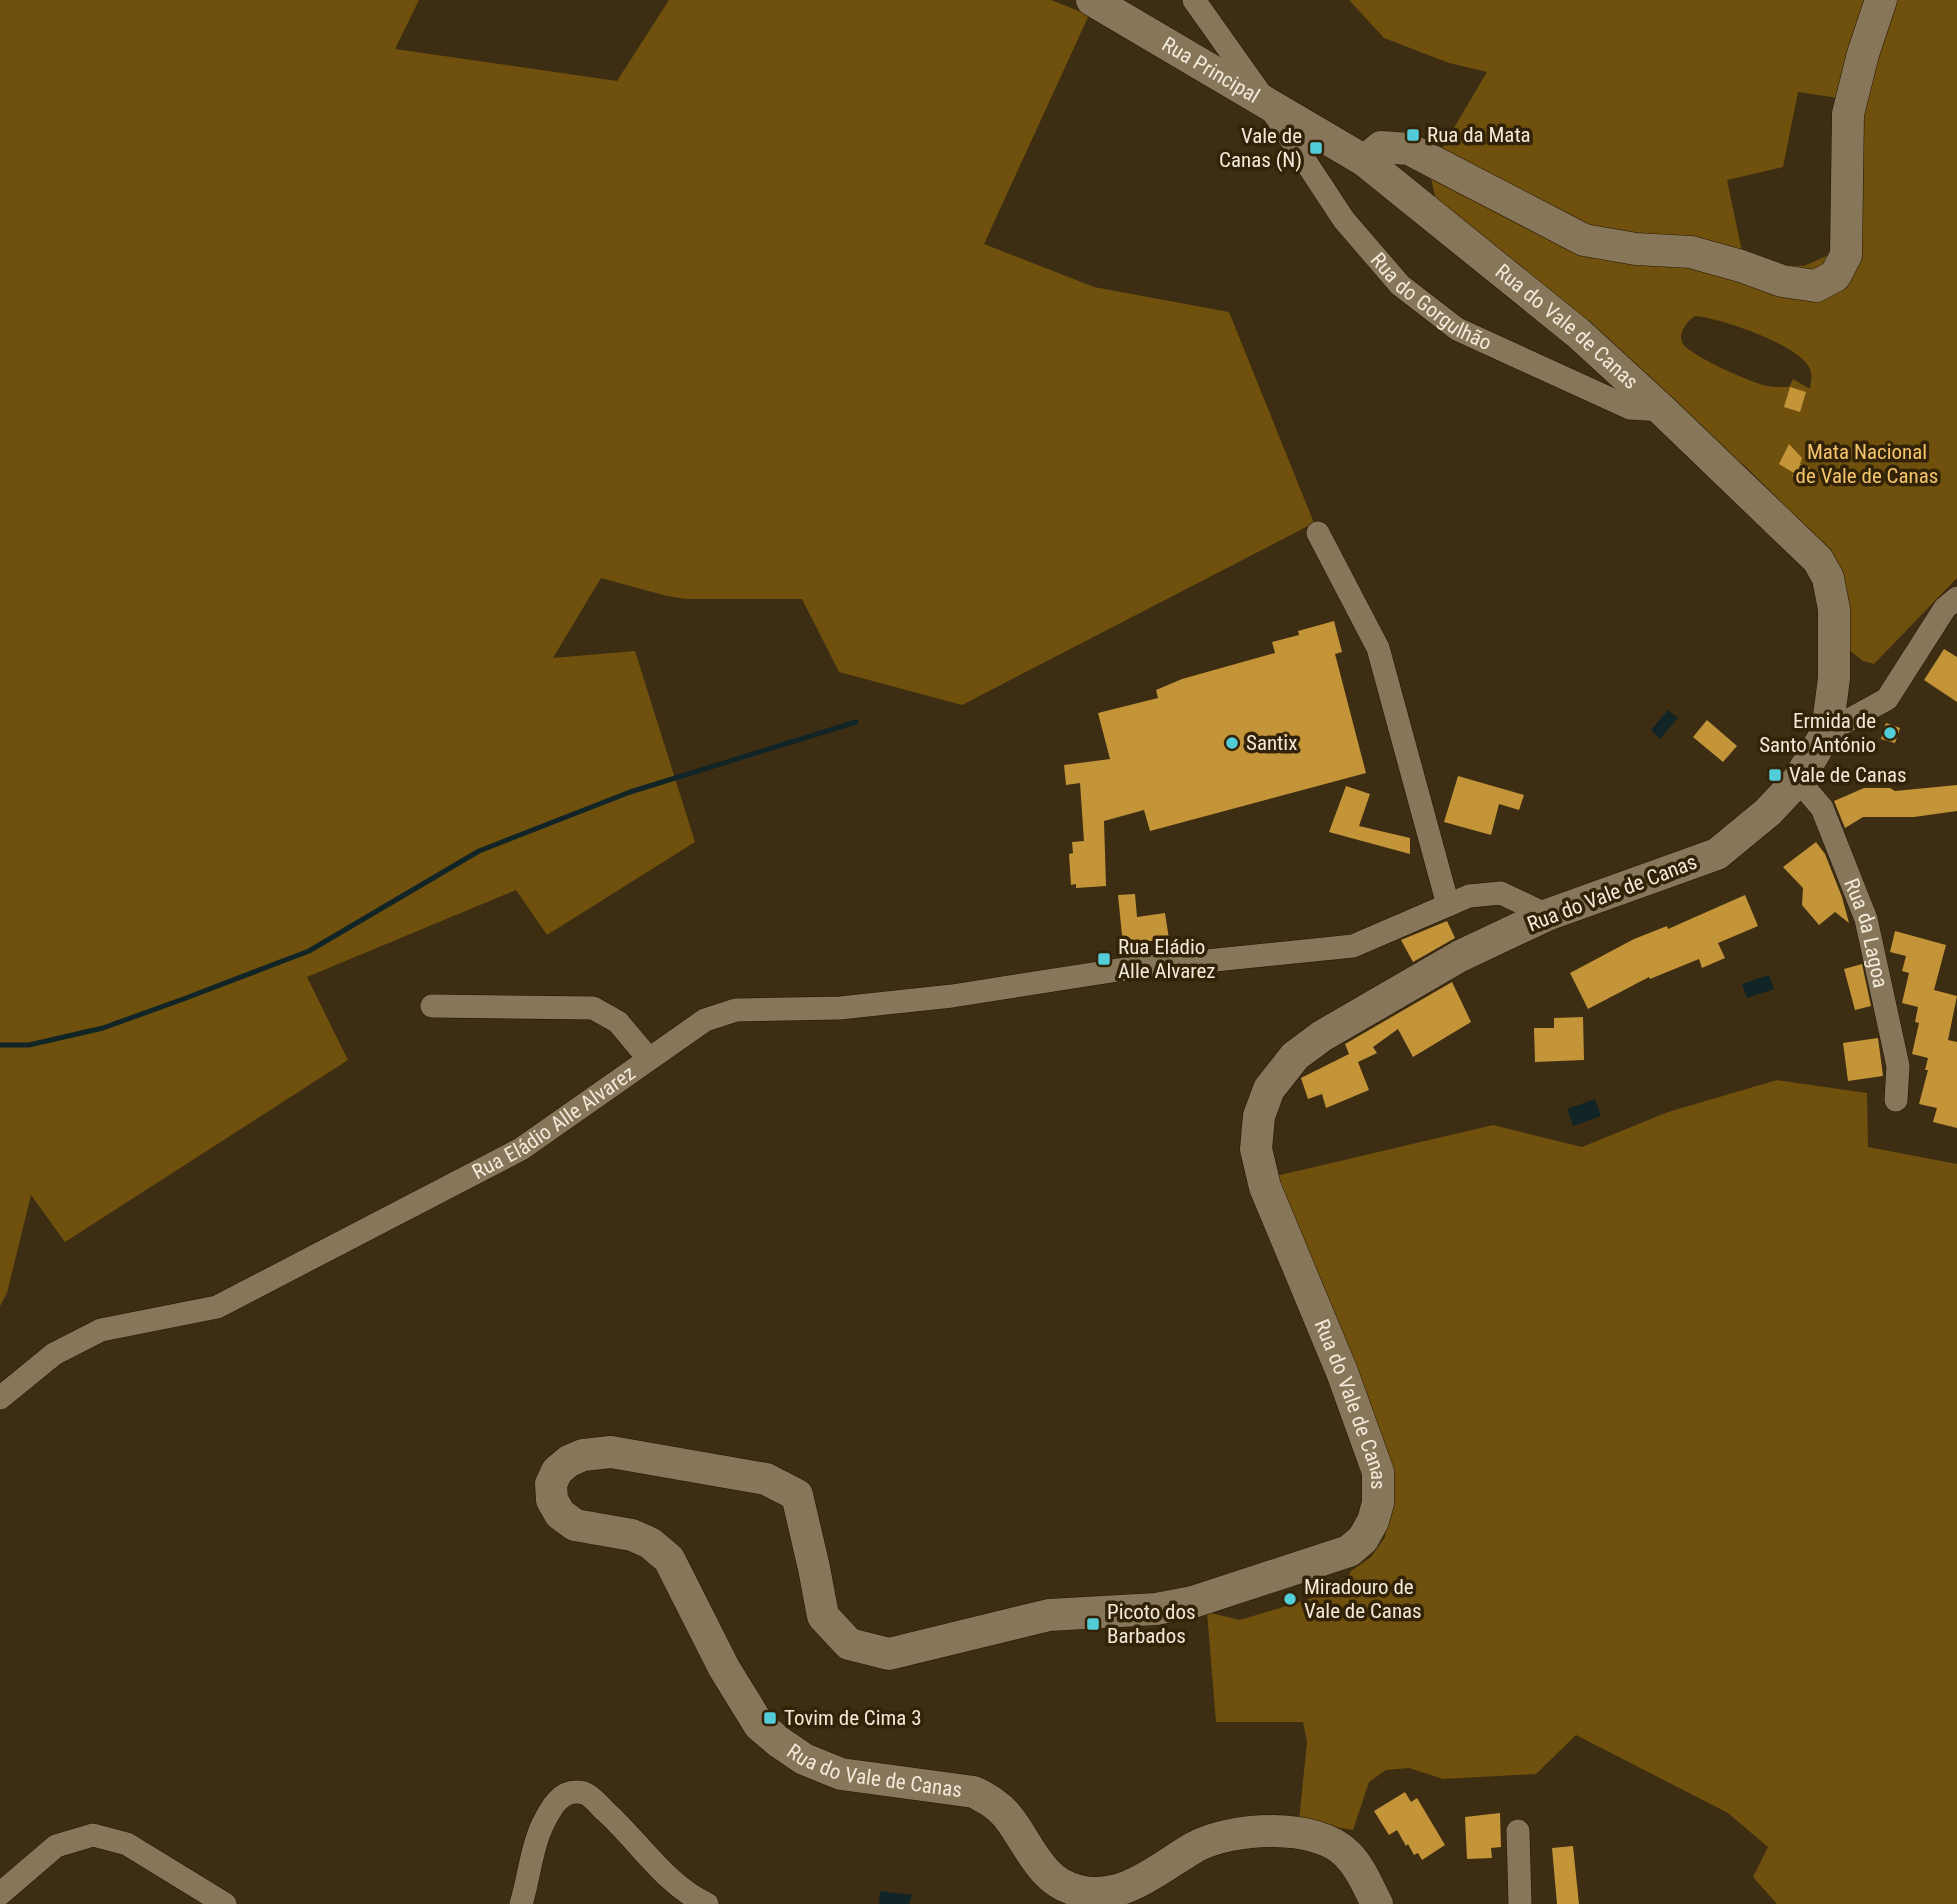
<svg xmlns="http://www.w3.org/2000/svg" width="1957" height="1904" font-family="'Roboto Condensed',sans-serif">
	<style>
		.green { fill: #6f500d; fill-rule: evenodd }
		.water { fill: #122526 }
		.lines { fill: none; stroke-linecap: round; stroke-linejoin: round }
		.stream { stroke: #122526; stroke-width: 5 }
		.building { fill: #c49438 }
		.street-casing { stroke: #231500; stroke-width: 24 }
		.secondary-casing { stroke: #231500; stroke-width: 33 }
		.street { stroke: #87765a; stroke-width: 23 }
		.secondary { stroke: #87765a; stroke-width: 32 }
		.poi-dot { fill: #52ccd6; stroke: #322308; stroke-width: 2.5 }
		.labels { text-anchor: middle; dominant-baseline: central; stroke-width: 7; stroke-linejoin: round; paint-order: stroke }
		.street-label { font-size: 21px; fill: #f2e9d9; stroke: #322308 }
		.poi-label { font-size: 21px; fill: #f2e9d9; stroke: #322308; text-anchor: start }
		.park-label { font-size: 21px; fill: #f6c56b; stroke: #322308 }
	</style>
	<rect width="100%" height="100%" fill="#3c2d13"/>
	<path class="green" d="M0 0H419L395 49 617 81 669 0H1051L1089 15 984 244 1094 287 1229 312 1314 523 962 705 839 672 802 599H686L667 596 601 578 553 658 635 651 695 842 547 935 516 890 307 977 348 1060 65 1242 31 1195 7 1293 0 1306Z
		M1349 0H1957V578L1874 664 1863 661 1848 649 1803 533 1787 508 1746 467 1676 413 1436 200 1429 170 1487 72 1449 63 1384 38ZM1798 92 1838 98 1831 254 1804 266 1774 265 1744 261 1727 180 1783 167ZM1695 316C1720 318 1797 344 1809 367 1813 374 1811 381 1810 389L1793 379 1789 387C1782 387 1774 387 1767 386 1752 383 1691 356 1683 344 1677 334 1687 321 1695 316Z
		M1777 1080 1867 1093 1868 1147 1957 1164V1904H1777L1753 1877 1768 1847 1728 1813 1576 1735 1536 1774 1443 1779 1409 1768 1386 1770 1369 1782 1353 1830 1299 1821 1307 1742 1303 1722H1216L1207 1612 1240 1620 1342 1589 1351 1571 1371 1557 1385 1537 1389 1497 1276 1176 1493 1125 1582 1147 1668 1112Z"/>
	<path class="water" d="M1668 710 1678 718 1660 739 1651 730Z
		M1769 975 1774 989 1747 998 1742 984Z
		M1595 1099 1601 1116 1573 1126 1567 1109Z
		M880 1891 912 1895 909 1904H879Z"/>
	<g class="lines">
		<path class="stream" d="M0 1045H29L103 1028 186 998 309 951 479 851 630 792 856 722"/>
	</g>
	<path class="building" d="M1790 387 1806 392 1800 412 1784 407Z
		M1789 444 1802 458 1800 464 1815 471 1808 484 1792 476 1794 473 1779 464Z
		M1334 621 1342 652 1335 654 1366 773 1150 831 1144 810 1104 821 1106 886 1076 888V884L1071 885 1069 854 1073 853 1072 842 1084 841 1080 783 1066 785 1064 765 1110 759 1098 713 1158 698 1156 690 1182 679 1275 653 1272 642 1299 635 1298 631Z
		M1944 649 1957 657V702L1924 680Z
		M1707 720 1737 746 1723 762 1693 737Z
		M1886 723 1900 728 1895 743 1881 739Z
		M1458 776 1524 795 1519 810 1499 804 1491 835 1444 822Z
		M1957 785V811L1914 817H1863L1845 828 1834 801 1864 788H1890L1895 791Z
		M1346 786 1370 794 1359 826 1410 838V854L1329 832Z
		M1816 842 1825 854 1842 897 1849 923 1835 912 1819 925 1802 905 1803 888 1783 867Z
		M1135 894 1137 917 1165 913 1169 939 1140 942 1141 952 1124 955 1118 895Z
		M1745 895 1758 926 1718 943 1725 958 1702 968 1699 959 1650 979 1649 977 1588 1009 1570 973 1634 939 1667 926 1668 929Z
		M1447 921 1455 938 1413 962 1401 940Z
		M1895 931 1946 945 1934 990 1957 996 1948 1040 1957 1042V1128L1933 1122 1937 1108 1919 1104 1928 1070H1925L1928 1058 1912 1054 1919 1023 1915 1022 1918 1007 1902 1003 1909 973 1902 971 1906 956 1890 952Z
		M1862 964 1871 1006 1855 1010 1844 969Z
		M1452 982 1471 1022 1413 1057 1398 1029 1373 1047 1377 1053 1358 1062 1369 1090 1326 1108 1322 1094 1308 1099 1301 1078 1349 1054 1345 1044Z
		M1583 1017 1584 1060 1535 1062 1534 1028H1554V1018Z
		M1878 1038 1883 1076 1848 1081 1843 1043Z
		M1405 1792 1411 1802 1417 1798 1445 1845 1422 1860 1418 1853 1414 1855 1408 1844 1406 1846 1397 1830 1389 1835 1374 1811Z
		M1500 1813 1501 1847 1491 1848 1492 1858 1467 1859 1465 1817Z
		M1573 1846 1579 1904H1557L1552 1848Z"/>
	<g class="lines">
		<defs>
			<g id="street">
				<path id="s1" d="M1194 0 1267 103 1344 220 1400 285 1457 329 1630 408 1662 410"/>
				<path d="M1318 533 1378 648 1448 905"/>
				<path d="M1827 732 1887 699 1945 608 1957 598"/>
				<path id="s2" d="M1798 780 1822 808 1866 919 1898 1066 1896 1100"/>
				<path d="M432 1006 593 1008 618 1022 649 1059"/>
				<path id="s3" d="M0 1398 54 1354 101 1330 217 1307 521 1149 705 1020 736 1010 840 1008 952 996 1118 970 1353 946 1469 896 1501 893 1547 915"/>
				<path d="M1518 1831 1520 1904"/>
				<path d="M0 1894 56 1846 93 1835 127 1844 225 1904"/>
				<path d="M521 1904C529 1879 531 1849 542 1826 550 1809 561 1787 584 1793 591 1795 599 1805 604 1810 638 1840 665 1885 707 1904"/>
			</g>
			<g id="secondary">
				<path id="s4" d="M1092 0 1365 161 1578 333 1662 410 1818 560 1828 578 1834 609V678L1827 732 1798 780 1768 812 1717 854 1547 915 1460 956 1322 1036 1295 1056 1269 1089 1259 1116 1256 1149 1265 1187 1342 1372 1378 1472V1503L1373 1521 1363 1539 1349 1551 1193 1602 1156 1609 1049 1615 889 1654 849 1644 823 1616 814 1568 797 1495 766 1479 611 1452 583 1455 569 1461 557 1471 551 1484 552 1500 560 1514 575 1525 632 1535 650 1543 669 1559 724 1668 759 1725 779 1742 804 1759 841 1774 974 1792C987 1799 999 1805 1008 1817 1030 1845 1040 1882 1079 1891 1124 1902 1160 1867 1195 1847 1232 1827 1316 1822 1347 1854 1361 1868 1368 1887 1377 1904"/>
				<path d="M1365 161 1381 147 1409 149 1584 240 1636 249 1691 252 1741 266 1782 281 1816 286 1835 276 1846 255 1848 114 1863 54 1881 0"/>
			</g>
		</defs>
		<use href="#street" class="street-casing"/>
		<use href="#secondary" class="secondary-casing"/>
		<use href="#street" class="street"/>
		<use href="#secondary" class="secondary"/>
	</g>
	<g class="poi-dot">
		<rect x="1406" y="128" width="14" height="14" rx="3.5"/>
		<rect x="1309" y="141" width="14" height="14" rx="3.5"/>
		<circle cx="1890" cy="733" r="7"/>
		<circle cx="1232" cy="743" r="7"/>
		<rect x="1768" y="768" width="14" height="14" rx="3.5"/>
		<rect x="1097" y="952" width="14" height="14" rx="3.5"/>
		<circle cx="1290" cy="1599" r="7"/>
		<rect x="1086" y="1617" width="14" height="14" rx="3.5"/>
		<rect x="763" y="1711" width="14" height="14" rx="3.5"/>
	</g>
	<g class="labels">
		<g class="street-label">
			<text stroke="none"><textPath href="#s4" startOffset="138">Rua Principal</textPath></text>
			<text stroke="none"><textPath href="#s1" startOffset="387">Rua do Gorgulhão</textPath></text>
			<text stroke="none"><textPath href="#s4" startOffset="578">Rua do Vale de Canas</textPath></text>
			<text transform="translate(1612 893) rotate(-21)">Rua do Vale de Canas</text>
			<text stroke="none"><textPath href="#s2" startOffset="170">Rua da Lagoa</textPath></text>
			<text stroke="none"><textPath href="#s3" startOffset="625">Rua Eládio Alle Alvarez</textPath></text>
			<text stroke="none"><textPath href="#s4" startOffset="2110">Rua do Vale de Canas</textPath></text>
			<text stroke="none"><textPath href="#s4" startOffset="3684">Rua do Vale de Canas</textPath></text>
		</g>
		<g class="poi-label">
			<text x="1427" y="135">Rua da Mata</text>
			<text x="1302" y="136" text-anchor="end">Vale de<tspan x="1302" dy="24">Canas (N)</tspan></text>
			<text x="1876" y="721" text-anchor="end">Ermida de<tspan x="1876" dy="24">Santo António</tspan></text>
			<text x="1246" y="743">Santix</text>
			<text x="1789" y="775">Vale de Canas</text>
			<text x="1118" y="947">Rua Eládio<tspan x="1118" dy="24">Alle Alvarez</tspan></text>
			<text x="1304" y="1587">Miradouro de<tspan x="1304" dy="24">Vale de Canas</tspan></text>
			<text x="1107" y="1612">Picoto dos<tspan x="1107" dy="24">Barbados</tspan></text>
			<text x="784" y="1718">Tovim de Cima 3</text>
		</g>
		<g class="park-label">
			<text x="1867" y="452">Mata Nacional<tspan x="1867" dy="24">de Vale de Canas</tspan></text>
		</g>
	</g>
</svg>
